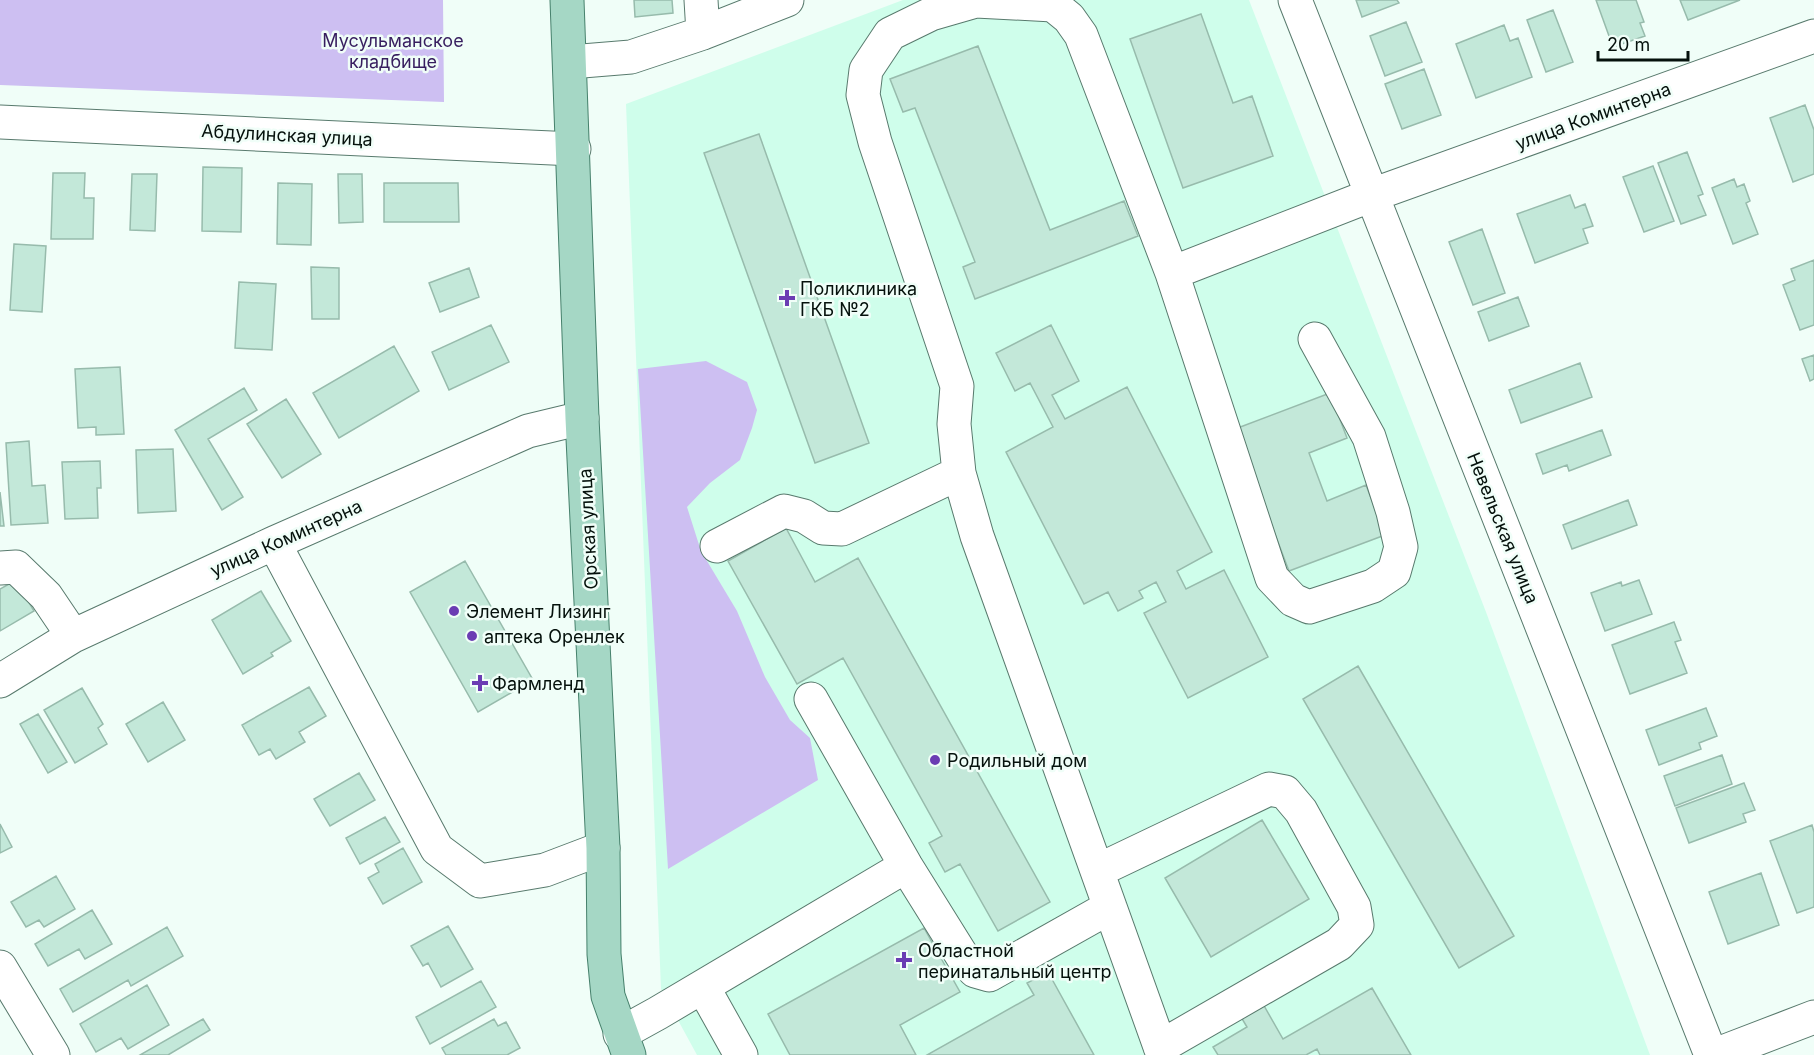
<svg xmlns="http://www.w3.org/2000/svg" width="1814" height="1055" font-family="Inter,sans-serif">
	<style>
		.built { fill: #cffeeb }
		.green { fill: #cdbff2 }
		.building { fill: #c3e8d9; stroke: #97bbac; stroke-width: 1.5 }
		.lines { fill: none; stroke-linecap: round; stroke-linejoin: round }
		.minor-casing { stroke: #587a6d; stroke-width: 35 }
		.major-casing { stroke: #46816c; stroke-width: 35 }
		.minor { stroke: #fff; stroke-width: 33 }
		.major { stroke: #a5d7c5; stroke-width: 33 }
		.poi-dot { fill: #6b3cb3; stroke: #f0fef8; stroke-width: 2 }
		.labels { text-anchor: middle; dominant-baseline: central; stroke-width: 5; stroke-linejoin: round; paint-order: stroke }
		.park-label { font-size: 18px; fill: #371e5f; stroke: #f0fef8 }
		.street-label { font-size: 18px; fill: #05110c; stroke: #f0fef8 }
		.poi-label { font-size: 18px; fill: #05110c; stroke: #f0fef8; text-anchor: start }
	</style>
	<rect width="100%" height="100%" fill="#f0fef8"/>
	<path class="built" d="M903 0H1249L1486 612 1650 1055H697L661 989 626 104Z"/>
	<path class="green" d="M0 0H443L444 102 0 85Z
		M706 361 747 382 757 410 752 428 740 460 710 483 687 507 701 551 737 611 765 677 790 720 810 738 818 780 668 869 638 369Z"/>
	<path class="building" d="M634 0H672L673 13 635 17Z
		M1356 0H1397L1399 3 1362 17Z
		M1596 0H1636L1644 22 1640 23 1645 36 1613 47Z
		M1680 0H1740L1688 20Z
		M1553 10 1573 62 1546 72 1527 20Z
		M1201 14 1233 103 1252 96 1273 156 1183 188 1130 39Z
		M1406 22 1422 62 1385 76 1370 36Z
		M1504 25 1510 41 1518 38 1532 77 1476 98 1456 44Z
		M978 46 1050 230 1124 201 1138 236 975 299 963 267 975 262 915 108 903 112 890 79Z
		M1424 69 1441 115 1402 129 1385 84Z
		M1805 105 1814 130V174L1793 182 1770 118Z
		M759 134 869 443 815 463 704 153Z
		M1687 152 1703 194 1698 196 1706 215 1681 224 1658 163Z
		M1653 166 1674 221 1644 232 1623 177Z
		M203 167 242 168 241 232 202 231Z
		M53 173H85L84 198H94L93 239H51Z
		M132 174H157L155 231 130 230Z
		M338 174H362L363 222 339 223Z
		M1734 179 1737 187 1744 184 1750 201 1746 203 1758 234 1733 244 1712 188Z
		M278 183 312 184 311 245 277 244Z
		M384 183H458L459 222H384Z
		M1570 195 1575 208 1585 204 1593 226 1583 229 1588 243 1535 263 1517 214Z
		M1482 229 1505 293 1473 305 1449 242Z
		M14 244 46 246 42 312 10 310Z
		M1814 260V325L1800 330 1783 285 1795 280 1791 269Z
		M311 267 339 268V319H312Z
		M469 268 479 297 440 312 429 283Z
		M239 282 276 284 272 350 235 348Z
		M1518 297 1529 326 1489 341 1478 312Z
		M491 325 509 362 449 390 432 352Z
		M1051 325 1079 381 1052 395 1065 419 1127 387 1212 552 1177 571 1186 589 1224 570 1268 657 1188 698 1144 613 1166 602 1156 582 1139 591 1143 598 1118 611 1108 592 1084 604 1006 452 1053 427 1030 383 1015 391 996 353Z
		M394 346 419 391 339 438 313 393Z
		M1814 355V379L1810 381 1802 359Z
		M1580 363 1592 397 1521 423 1509 390Z
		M120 367 124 434 96 435V427L78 428 75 369Z
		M244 388 257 410 208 439 243 497 222 510 175 430Z
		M1330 393 1347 438 1309 453 1327 501 1366 485 1385 535 1289 571 1235 429Z
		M286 399 321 454 282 478 247 424Z
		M1602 430 1611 455 1569 471 1567 465 1543 474 1536 454Z
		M29 441 32 486 45 485 48 523 11 525 6 443Z
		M173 449 176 511 138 513 136 450Z
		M100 461 101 488H97L98 518 65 519 62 462Z
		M0 492 4 526H0Z
		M1628 500 1637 525 1572 549 1563 525Z
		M786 528 815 582 858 558 1050 902 998 931 960 864 945 872 929 843 942 836 843 658 797 684 728 561Z
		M465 561 533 680 478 712 410 592Z
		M16 580 34 611 0 631V589Z
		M1639 580 1652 614 1605 631 1591 593 1621 582 1622 586Z
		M261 591 291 641 271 653 273 656 243 674 212 620Z
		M1674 622 1681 640 1675 642 1687 673 1630 694 1612 645Z
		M1358 666 1514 936 1459 968 1303 699Z
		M309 687 326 716 299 732 305 742 276 759 270 749 259 755 242 725Z
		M82 688 103 724 98 728 107 744 75 763 44 710Z
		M163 702 185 740 148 762 126 724Z
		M1706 708 1717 736 1699 743 1701 749 1659 765 1646 730Z
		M38 714 67 762 48 773 20 724Z
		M1722 755 1732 784 1675 806 1664 776Z
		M359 773 375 800 330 826 314 799Z
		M1744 783 1755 810 1743 814 1746 822 1689 843 1676 808Z
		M385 817 400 842 360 864 346 838Z
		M1262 820 1309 899 1211 957 1165 878Z
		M0 824 12 847 0 853Z
		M1812 825 1814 832V907L1797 913 1770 841Z
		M403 848 422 882 383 904 368 878 379 872 375 864Z
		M1761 873 1779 925 1728 944 1709 892Z
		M56 876 75 909 44 927 39 920 26 927 11 902Z
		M92 910 112 944 85 959 79 949 48 966 35 944Z
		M448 926 473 969 441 987 428 963 423 966 411 946Z
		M167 927 183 956 131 986 128 980 73 1012 60 989Z
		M924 928 960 992 900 1025 916 1055H790L768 1014Z
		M1048 972 1094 1055H927L1034 995 1027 983Z
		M481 981 496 1007 430 1044 416 1017Z
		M147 985 169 1025 128 1049 121 1038 96 1052 80 1024Z
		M1372 988 1411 1055H1320L1317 1049 1306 1055H1218L1213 1047 1247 1027 1241 1017 1263 1004 1283 1039Z
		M203 1019 210 1030 168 1055H140Z
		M494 1019 498 1026 506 1022 520 1048 507 1055H446L442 1048Z"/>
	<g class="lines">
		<defs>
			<path id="minor" d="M701 0 703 33
				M1295 0 1711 1055
				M570 62 631 57 703 33 787 0
				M0 122 574 149
				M1172 273 1372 195 1814 36
				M274 543 437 849 480 881 545 870 603 848
				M717 546 784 511 804 516 823 528 842 529 959 473
				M0 568 16 567 46 596 73 636
				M0 681 73 636 274 543 528 431 582 418
				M811 699 906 866 964 959 975 971 989 975 1110 907
				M1097 871 1269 789 1285 792 1301 811 1354 907 1357 925 1339 944 1160 1047
				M0 967 53 1055
				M703 987 741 1055
				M620 1034 658 1013 906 866
				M1163 1055 977 536 959 473 954 424 957 386 875 142 863 95 866 70 890 34 931 14 976 1 1053 5 1069 18 1081 35 1172 273 1272 578 1293 600 1309 607 1373 586 1394 572 1401 547 1393 512 1369 437 1315 339
				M1715 1055 1814 1017"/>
			<path id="major" d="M567 0 582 418 603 848 604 954 608 996 629 1055"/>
		</defs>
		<use href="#minor" class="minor-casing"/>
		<use href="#major" class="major-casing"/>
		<use href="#minor" class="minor"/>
		<use href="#major" class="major"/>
	</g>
	<g class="poi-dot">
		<path d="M784 289h6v6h6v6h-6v6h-6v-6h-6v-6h6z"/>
		<circle cx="454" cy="611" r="6"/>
		<circle cx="472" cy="636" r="6"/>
		<path d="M477 674h6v6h6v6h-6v6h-6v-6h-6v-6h6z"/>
		<circle cx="935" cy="760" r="6"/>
		<path d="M901 951h6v6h6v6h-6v6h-6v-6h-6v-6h6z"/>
	</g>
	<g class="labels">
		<g class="park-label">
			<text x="393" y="40">Мусульманское<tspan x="393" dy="21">кладбище</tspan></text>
		</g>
		<g class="street-label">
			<text transform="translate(1593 116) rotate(-20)">улица Коминтерна</text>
			<text transform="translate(287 135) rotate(3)">Абдулинская улица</text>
			<text transform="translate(1503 528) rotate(68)">Невельская улица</text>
			<text transform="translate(588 529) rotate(-93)">Орская улица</text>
			<text transform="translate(286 538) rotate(-24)">улица Коминтерна</text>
		</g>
		<g class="poi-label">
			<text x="800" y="288">Поликлиника<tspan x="800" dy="21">ГКБ №2</tspan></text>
			<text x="466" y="611">Элемент Лизинг</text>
			<text x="484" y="636">аптека Оренлек</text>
			<text x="492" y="683">Фармленд</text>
			<text x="947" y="760">Родильный дом</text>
			<text x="918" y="950">Областной<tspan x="918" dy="21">перинатальный центр</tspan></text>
		</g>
	</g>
	<path d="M1598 51v9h90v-9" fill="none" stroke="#05110c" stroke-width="3"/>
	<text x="1607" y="51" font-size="18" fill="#05110c" stroke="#f0fef8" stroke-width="4.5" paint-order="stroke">20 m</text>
</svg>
